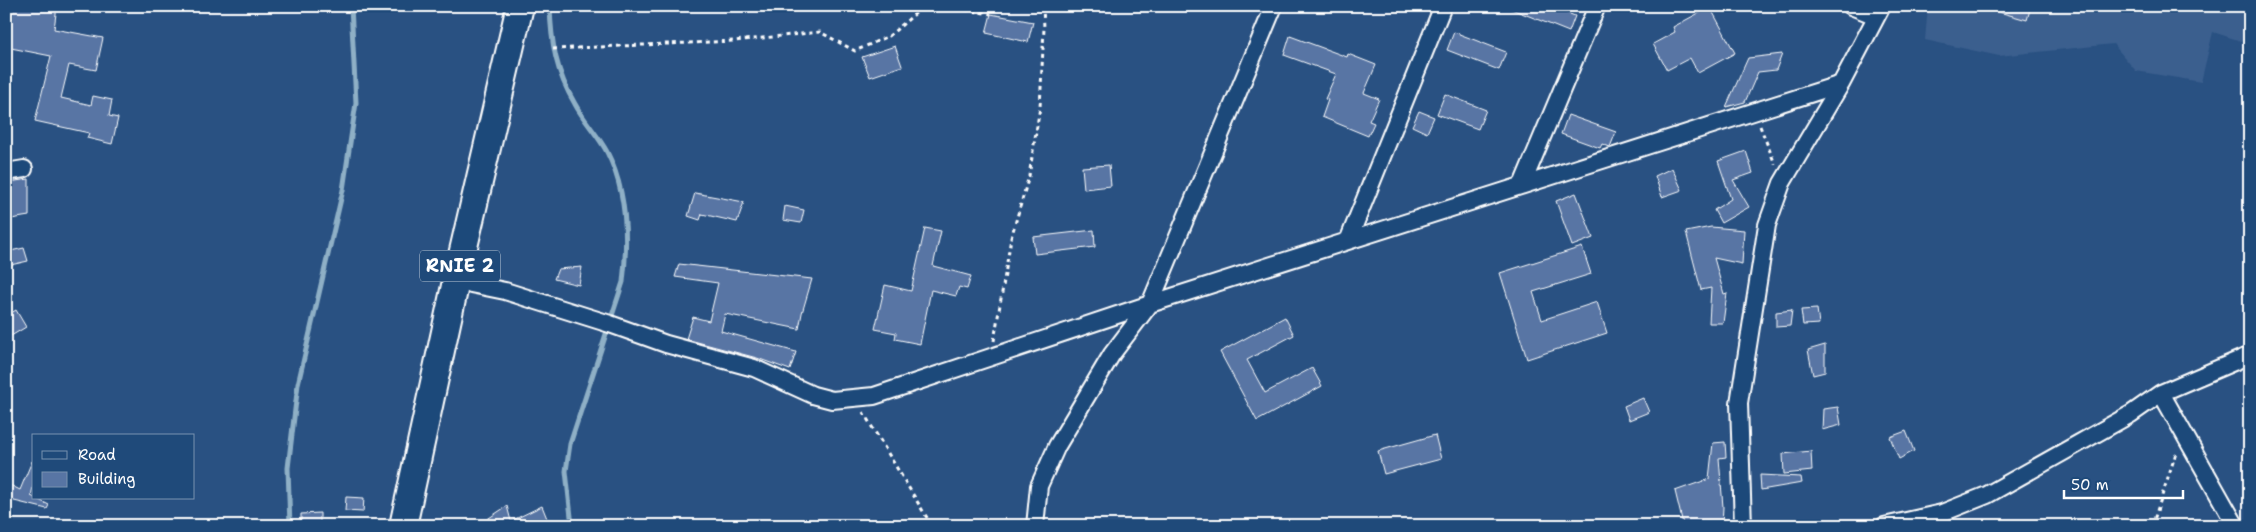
<svg xmlns="http://www.w3.org/2000/svg" width="2256" height="532" font-family="'Shantell Sans',sans-serif">
	<style>
		.built { fill: #3b5f8e }
		.lines { fill: none; stroke-linecap: round; stroke-linejoin: round }
		.stream { stroke: #8fb0c6; stroke-width: 5 }
		.building { fill: #5875a4; stroke: #fff }
		.minor-casing { stroke: #fff; stroke-width: 20 }
		.primary-casing { stroke: #fff; stroke-width: 30 }
		.path { stroke: #fff; stroke-width: 3; stroke-dasharray: 4 4; stroke-linecap: butt }
		.minor { stroke: #1f4a7a; stroke-width: 16 }
		.primary { stroke: #1f4a7a; stroke-width: 26 }
		.labels { text-anchor: middle; dominant-baseline: central; stroke-width: 4.5; stroke-linejoin: round; paint-order: stroke }
		.shield { fill: #1f4a7a; stroke: #bcc9d7; stroke-width: 1 }
		.shield-label { font-size: 18px; font-weight: bold; fill: #fff }
	</style>
	<rect width="100%" height="100%" fill="#295182"/>
	<filter id="ink" filterUnits="userSpaceOnUse"><feTurbulence type="fractalNoise" baseFrequency=".02" numOctaves="2"/><feDisplacementMap in="SourceGraphic" scale="10" xChannelSelector="R" yChannelSelector="G"/><feConvolveMatrix kernelMatrix="1 2 1 2 8 2 1 2 1" color-interpolation-filters="sRGB"/></filter>
	<g filter="url(#ink)">
		<path class="built" d="M1928 6H2195L2237 10 2250 13V44L2213 32 2201 82 2136 71 2113 44 1999 56 1925 40Z"/>
		<g class="lines">
			<path class="stream" d="M550 6C551 43 556 72 575 104 584 121 598 135 607 152 627 191 628 240 623 282L570 444 566 471 572 526
				M290 526 288 468 298 384 343 190 356 103 351 6"/>
		</g>
		<path class="building" d="M6 6H57L54 29 103 38 96 70 69 65 61 98 91 105 93 96 112 100 109 116 118 118 112 144 87 138 89 133 35 121 51 56 6 47Z
			M1504 6H1549L1575 16 1569 32Z
			M1993 6H2031L2027 20 1992 10Z
			M1710 7 1735 53 1698 73 1690 58 1667 70 1653 44 1675 32 1673 27Z
			M991 14 1033 22 1028 42 986 33Z
			M1454 32 1506 52 1499 70 1447 50Z
			M1290 36 1347 57 1348 54 1376 65 1364 93 1379 99 1369 121 1374 123 1368 136 1322 117 1328 100 1325 99 1336 74 1284 55Z
			M895 46 902 66 870 77 862 57Z
			M1782 54 1776 70 1758 72 1745 102 1726 107 1748 58Z
			M1445 94 1486 110 1478 129 1437 114Z
			M1419 111 1434 117 1427 133 1412 126Z
			M1568 115 1616 132 1610 147 1602 144 1600 148 1561 134Z
			M1746 151 1753 173 1733 180 1749 207 1721 223 1714 210 1731 199 1718 161Z
			M1109 165 1111 186 1084 189 1082 167Z
			M1672 168 1682 190 1662 197 1655 176Z
			M29 179V216L11 219 9 182Z
			M695 193 744 202 737 222 702 214 700 220 688 216Z
			M1576 193 1593 238 1572 246 1556 201Z
			M785 206 804 210 801 223 783 220Z
			M1711 227 1744 230 1742 264 1714 258 1724 294 1727 293 1723 323H1709L1711 288 1701 290 1686 232Z
			M925 228 941 231 933 266 971 276 967 289 959 287 956 296 931 290 920 344 895 339 896 333 875 329 885 285 911 291Z
			M1094 230 1095 247 1035 254 1033 237Z
			M1582 247 1591 274 1533 292 1542 320 1597 302 1607 333 1527 359 1500 273Z
			M24 248 28 261 6 266V252Z
			M679 264 812 279 802 313 799 329 725 314 721 331 796 352 790 370 757 358 686 339 693 317 709 321 718 283 675 277Z
			M582 267 579 285 554 279 558 269Z
			M1817 309 1819 324 1803 325 1801 310Z
			M16 310 26 327 6 339V316Z
			M1792 310 1790 326 1776 327V312Z
			M1285 317 1294 335 1247 360 1265 393 1312 368 1322 386 1257 421 1220 352Z
			M1825 345V372L1813 375 1808 350Z
			M1643 398 1649 412 1629 420 1624 406Z
			M1838 407 1841 425 1822 430 1823 409Z
			M1906 431 1914 451 1899 459 1890 437Z
			M1435 435 1441 459 1384 474 1378 451Z
			M1725 442 1726 457 1719 458 1723 507 1722 526H1707L1708 521 1683 524 1675 491 1709 479 1713 443Z
			M1811 451 1812 471 1784 474 1783 454Z
			M32 461 34 483 31 496 49 505 47 509 6 499V483L20 490Z
			M1760 475 1801 477 1802 483 1761 490Z
			M346 497 364 498 363 512 345 511Z
			M507 506 511 521 542 506 550 526H477Z
			M320 513V526H301V514Z"/>
		<g class="lines">
			<defs>
				<path id="minor" d="M1851 6 1876 16
					M6 172 24 169
					M1522 185 1597 6
					M1348 241 1443 6
					M456 281 505 291 610 324 666 344 754 368 813 395 832 400 874 396 1150 304 1841 84
					M2161 393 2236 526
					M1035 526 1039 486 1057 446 1112 354 1150 304 1274 6
					M1743 526 1739 403 1767 225 1782 183 1841 84 1882 6
					M1884 526 1942 513 1987 495 2131 414 2161 393 2250 355"/>
				<path id="primary" d="M403 526 456 281 520 6"/>
			</defs>
			<use href="#minor" class="minor-casing"/>
			<use href="#primary" class="primary-casing"/>
			<path class="path" d="M941 6 991 14
				M553 49 734 41 820 32 855 51 889 36 924 6
				M1760 126 1775 164
				M994 341 1011 238 1029 176 1040 107 1044 28 1043 6
				M863 412 932 526
				M2152 526 2176 453"/>
			<use href="#minor" class="minor"/>
			<use href="#primary" class="primary"/>
		</g>
	</g>
	<g class="labels">
		<rect class="shield" x="420" y="250.5" width="80" height="31" rx="4"/>
		<g class="shield-label">
			<text x="460" y="266">RNIE 2</text>
		</g>
	</g>
	<rect width="2256" height="532" fill="none" stroke="#1f4a7a" stroke-width="25"/>
	<rect x="12" y="12" width="2231" height="507" fill="none" stroke="#fff" stroke-width="2" filter="url(#ink)"/>
	<rect x="32" y="434" width="162" height="65" fill="#1f4a7a" stroke="#7992af"/>
	<rect x="42" y="451" width="25" height="8" fill="#1f4a7a" stroke="#7992af"/>
	<text x="78" y="460" font-size="15" fill="#ffffff">Road</text>
	<rect x="42" y="472" width="25" height="15" fill="#5875a4" stroke="#7992af"/>
	<text x="78" y="484" font-size="15" fill="#ffffff">Building</text>
	<path d="M2064 490v8h119v-8" fill="none" stroke="#ffffff" stroke-width="2.5"/>
	<text x="2071" y="490" font-size="15" fill="#ffffff" stroke="#1f4a7a" stroke-width="4" paint-order="stroke">50 m</text>
</svg>
